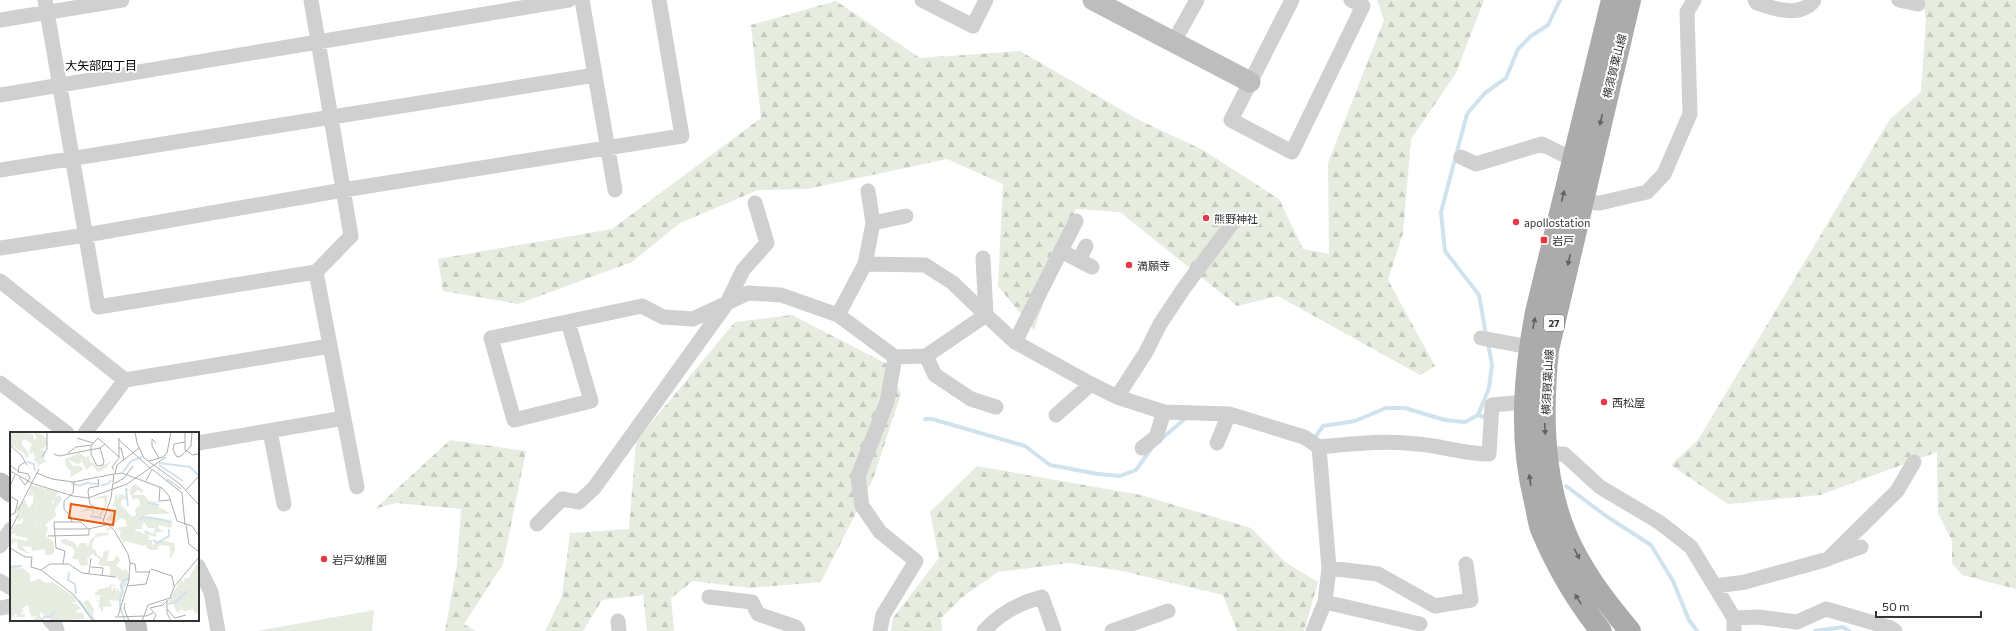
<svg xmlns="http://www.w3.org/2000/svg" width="2016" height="631" font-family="Commissioner,'Noto Sans JP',sans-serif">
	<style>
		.forest { fill: url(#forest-firs) }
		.pitch { fill: #e6ecdf }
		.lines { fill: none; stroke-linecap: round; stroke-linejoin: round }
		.stream { stroke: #cfe2ee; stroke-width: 4 }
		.street { stroke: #d0d0d0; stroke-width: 15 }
		.secondary { stroke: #bdbdbd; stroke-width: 21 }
		.primary { stroke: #ababab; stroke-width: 22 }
		.oneway { fill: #636363 }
		.poi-dot { fill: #e63946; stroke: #fff; stroke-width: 1.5 }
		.labels { text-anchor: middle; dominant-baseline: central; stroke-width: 4; stroke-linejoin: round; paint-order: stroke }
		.shield { fill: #fff; stroke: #707070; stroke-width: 1 }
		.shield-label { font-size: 10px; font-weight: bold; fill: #333 }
		.street-label { font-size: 11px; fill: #333; stroke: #fff }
		.poi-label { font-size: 11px; fill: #333; stroke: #fff; text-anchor: start }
		.neighbourhood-label { font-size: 12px; fill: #000; stroke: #fff }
		.inset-river { fill: none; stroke: #cfe2ee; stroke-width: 2 }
		.inset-road { fill: none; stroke: #adadad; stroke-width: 1 }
		.view { fill: #e8590c; fill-opacity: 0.15; stroke: #e8590c; stroke-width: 2 }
		.inset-edge { fill: none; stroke: #333; stroke-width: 2 }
	</style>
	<defs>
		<pattern id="forest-firs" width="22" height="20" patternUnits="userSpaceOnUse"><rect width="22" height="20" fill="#e6ecdf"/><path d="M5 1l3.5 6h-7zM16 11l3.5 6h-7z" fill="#c6cbc0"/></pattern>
	</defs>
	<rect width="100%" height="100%" fill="#fff"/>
	<path class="forest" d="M1377 0H1484L1456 73 1411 139 1403 233 1388 280 1435 366 1420 375 1278 296 1237 306 1120 212 1076 209 1034 330 998 286 1003 184 947 159 807 189 758 190 680 223 632 262 518 304 443 291 438 259 612 229 761 118 751 25 836 1 920 58 1020 51 1139 120 1203 150 1279 199 1303 249 1329 254 1328 163 1384 20Z
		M1923 0H2016V589L1962 575 1952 563V541L1938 513 1937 452 1820 495 1728 504 1671 465 1698 440 1890 119 1921 92 1926 20Z
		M792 315 887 364 901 394 873 479 821 582 750 588 693 581 671 598 674 631H647L643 595 602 600 583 631H545L562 596 570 533 629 529 636 441 735 322Z
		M450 440 526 451 503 564 464 624 476 631H445L457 565 461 509 396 503 375 509Z
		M977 466 1141 495 1251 528 1285 562 1318 582 1304 631H1237L1223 595 1122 571 1069 563 998 572 964 596 941 618 942 631H891L893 618 939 558 930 512Z"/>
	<path class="pitch" d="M374 610 372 631H257Z"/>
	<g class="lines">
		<path class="stream" d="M1486 335 1479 295 1445 251 1441 212 1467 114 1485 93 1506 78 1518 49 1531 36 1548 25 1560 0
			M1478 415 1484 417
			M925 419H932L1025 446 1050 465 1098 474 1120 476 1136 470 1151 449
			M1314 439 1323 426 1355 421 1386 408H1405L1445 420 1465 422 1478 415 1489 388 1492 365 1488 343
			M1160 440 1187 417
			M1566 486 1606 516 1651 545 1673 581 1689 620 1697 631
			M1815 631 1843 627 1849 631"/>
		<path class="street" d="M45 0 98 307 316 272 351 236 311 0
			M582 0 615 190
			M922 0 973 26 986 0
			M1292 0 1231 120 1292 152 1363 6 1351 0
			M1755 0 1757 3C1774 9 1801 18 1814 0
			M1899 0 1918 4
			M0 20 122 0
			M1173 43 1197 0
			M0 95 569 0
			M1461 157 1476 164 1542 144 1562 154 1572 157
			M0 170 595 75
			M1582 202 1600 203 1647 192 1664 174 1690 114 1687 12 1694 0
			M873 223 906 216
			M0 248 86 235 343 190 682 136 659 0
			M1061 251 1092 267
			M1079 260 1086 246
			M865 264 925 265 953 283 986 315 983 258
			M316 272 357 487
			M0 281 125 380 85 433
			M838 315 865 264 873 223 868 191
			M568 322 591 401 514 420 491 338 642 306 663 317 693 319 748 293 781 295 838 315 895 357 926 356 935 375 971 399 996 407
			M1481 338 1529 347
			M1015 342 1076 221
			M926 356 986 315 1015 342 1091 384 1117 397 1164 412 1229 414 1304 437 1319 447 1329 568 1325 602 1313 631
			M125 380 330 346
			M0 383 67 433
			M1117 397 1146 352 1160 324 1184 288 1233 222
			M1056 415 1091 384
			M270 431 284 504
			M198 443 344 418
			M1217 443 1229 414
			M1319 447C1352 444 1385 440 1418 444 1442 446 1465 454 1489 454L1492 405 1533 401
			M1142 448 1156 437 1164 412
			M1547 454H1564L1600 487 1659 522 1691 547 1734 618V631
			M537 524 562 499 579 502 594 488 727 303 743 270 767 243 755 203
			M0 546 11 529
			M1832 557 1861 547
			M198 566 211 592 218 631
			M1329 568 1378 574 1435 606 1471 600 1466 564
			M0 581 11 588
			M1716 586 1745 582 1828 559 1897 491 1914 462
			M709 597 752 602 758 614 796 627 798 631
			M1325 602 1420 624
			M0 608 11 606
			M1734 618 1758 617 1797 622 1826 609 1891 628 1895 631
			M50 620 56 627 57 631
			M618 621 619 631
			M880 631 883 615 916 561 880 532 862 506 858 476 887 402 895 357
			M984 631C1000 613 1019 603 1042 597L1054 631
			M1112 631 1168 611"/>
		<path class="secondary" d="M1093 0 1250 82
			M0 483 11 492
			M135 620 137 631"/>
		<path class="primary" d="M1601 631C1577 601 1556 565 1541 529 1538 520 1537 511 1535 502 1519 439 1524 375 1536 312L1612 0
			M1630 631C1605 601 1580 569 1565 532 1542 475 1542 410 1548 350L1630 0"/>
	</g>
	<defs><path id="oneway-solid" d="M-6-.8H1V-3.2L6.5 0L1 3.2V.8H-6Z"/></defs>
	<g class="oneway">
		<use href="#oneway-solid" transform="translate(1601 120) rotate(103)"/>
		<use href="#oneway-solid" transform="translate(1563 196) rotate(-76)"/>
		<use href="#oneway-solid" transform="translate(1569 260) rotate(103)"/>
		<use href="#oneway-solid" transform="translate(1534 323) rotate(-79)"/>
		<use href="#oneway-solid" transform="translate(1545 429) rotate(88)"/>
		<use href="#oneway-solid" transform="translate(1530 480) rotate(-98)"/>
		<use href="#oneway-solid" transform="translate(1577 554) rotate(63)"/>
		<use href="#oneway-solid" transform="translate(1578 599) rotate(-122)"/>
	</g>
	<g class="poi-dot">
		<circle cx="1206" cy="218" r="4"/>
		<circle cx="1516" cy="222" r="4"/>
		<rect x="1540" y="236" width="8" height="8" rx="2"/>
		<circle cx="1129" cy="265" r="4"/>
		<circle cx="1604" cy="402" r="4"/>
		<circle cx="324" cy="559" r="4"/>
	</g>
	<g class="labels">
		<rect class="shield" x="1544" y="315" width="20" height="16" rx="3"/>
		<g class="shield-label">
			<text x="1554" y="323">27</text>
		</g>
		<g class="street-label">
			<text transform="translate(1614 66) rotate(-76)">横須賀葉山線</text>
			<text transform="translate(1547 382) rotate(-87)">横須賀葉山線</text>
		</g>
		<g class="poi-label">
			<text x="1214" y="218">熊野神社</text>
			<text x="1524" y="222">apollostation</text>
			<text x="1552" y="240">岩戸</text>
			<text x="1137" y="265">満願寺</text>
			<text x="1612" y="402">西松屋</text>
			<text x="332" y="559">岩戸幼稚園</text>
		</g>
		<g class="neighbourhood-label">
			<text x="101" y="65">大矢部四丁目</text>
		</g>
	</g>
	<g transform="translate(10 432)">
		<rect width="189" height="189" fill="#fff"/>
		<path d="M0 0 23 2 24 8 27 6 24 1 31 2 37 7V13L34 15H36L30 18 35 19 34 28 38 30H34L27 35 28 32 24 28 25 24 23 22 24 19 21 22 19 19 22 12 14 7 12 9V13L18 20 19 25H15V22L0 12ZM70 21 75 25 79 24 80 31 82 30 88 36 101 29 96 36 88 40 82 33 76 38 71 27V31L67 32 58 27 63 34H71L73 38 60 45 61 39 56 35 55 27ZM125 52 133 58 132 61 128 58 122 63H134L139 69 150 70 144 72 161 82H139L134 84 155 87 162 92 161 96 149 93 148 96 154 99 145 101 147 105 138 103 140 106 137 108H143L141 114 151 108 164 111 165 118 160 127V114L150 113 147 118H141L137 116 136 112 134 114 115 109 114 111 109 104 111 100 106 96 117 94 115 87 111 86 104 92 102 89 96 88 106 75 103 74 106 61 108 67 109 62 115 64 117 60 118 68 112 67 111 73 122 85 126 83 125 77 130 73V69L127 66 123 68 119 58ZM134 90 138 96H145L143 102 136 98 133 99 136 103 129 99 125 100 126 97H134L131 96ZM21 53 49 60 45 65 50 63 52 67 45 77 46 84 35 93 38 96 36 104 44 110V120L41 123H33L36 122 34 117 23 119 21 115 12 114 17 120H22L17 121 8 117 7 109 1 113 2 106 18 109 17 106 11 105 12 102 9 105 5 103 6 101 0 102 5 93 13 91V86L8 90 6 77 15 67 19 79 24 82 18 88 27 90 28 94 24 96 32 99 30 90 33 86 37 88 38 83 33 75 36 71 42 73 45 68 40 70 44 65 35 68 25 83 26 75 36 62 44 63 29 55 24 57 23 67V63L18 64ZM97 63V72L91 85 85 80 83 83 81 78 70 80 79 75 89 82 95 72 94 66 80 67ZM96 94 102 98H98V103L85 105 82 112 83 117 86 118 87 123 93 126V120L99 118 97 129H104L106 123 110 128 106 134 114 139 116 137 120 144 114 157 110 153 116 146 109 149 106 144H100V134L88 133 90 127 83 123V121L77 127 78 133 71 134 68 128 62 126 65 120 62 115 53 112 50 108 56 107 65 111 68 116 70 111H76L78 115 80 108 88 101H97ZM5 133H10L9 137 13 136 20 142V150L30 147 35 151 42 150 65 165 66 170 59 171 66 172 71 176 65 180 73 181 74 187 38 189 44 183 35 185 31 180 29 182 32 187 28 189H22L27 184 21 185 18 173 12 176 14 180H10L16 184 13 185 15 189 12 185H7L6 181 0 189V135ZM184 136 189 180 185 182 183 177 175 179 171 177 167 181 163 171 158 169 171 148 174 150 175 146H179ZM100 152 107 154H101L102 159 105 155 107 161V156L111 161 110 156 113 159 109 169 99 168 102 174 93 175V181L88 173 91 170H86L90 168 89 164 92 163H87L86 165 85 161 88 159 86 158 99 155ZM78 168 84 177 83 184 73 170Z" fill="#e6ecdf" fill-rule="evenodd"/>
		<path d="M29 55 45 61 40 64 36 62 26 75 24 82 35 66 44 65 40 70 46 67 42 70 43 78 36 72 33 75 36 74 41 81 37 88 33 86 30 90 32 102 24 96 28 94V90L18 88 23 82 15 80 23 71 24 56Z" fill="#e6ecdf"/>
		<path d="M186 133H189V166L182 162 179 150Z" fill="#e6ecdf"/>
		<path class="inset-river" d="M17 30 24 32 25 39M149 31 180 35 188 43M149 33 173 49M113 40 121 29 132 25M157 47 171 57M61 51 70 54 76 51 88 52M91 53 98 52 101 48M137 71 149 73M118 74 116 57 118 58M80 84 92 86M143 86 162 90M129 88 133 85 142 86M144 108 147 111 159 104V97M0 135 12 134M59 140 58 148 65 152 66 162M69 168 85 189M158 172 165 170 177 159M31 189 34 185H41L45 179M115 189 110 175V167L113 160 111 154 112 149 119 146"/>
		<path class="inset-road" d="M125 0 127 11 134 26 170 52 189 73M175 0V18L183 23 189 22M67 6 83 11M108 7 140 36M175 10 164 12 163 18 167 25 171 24 181 14 182 0M146 11 142 7V14L149 26M0 13 11 23 17 33M90 16 94 29M108 16H111L114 28M129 16 107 33 105 42 112 41 152 56 159 64 167 89 182 94 189 104M58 21 66 15 82 13M44 22 49 24 90 16 95 12M32 25 37 17V0M94 29 93 33 87 34 81 22V14L88 6 109 25M139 29 153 25 157 21 161 0M0 33 9 40 18 42 20 46 15 53 9 45M142 37 172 61 175 93M104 38 102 35 109 26V6M0 39 24 52 63 64 78 66 117 52 156 25M8 41 9 34 15 30M27 41 42 47 63 50 104 42 101 66 93 89 104 98 118 122 120 131 119 148 108 184M88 47 89 54 79 56 78 60 80 72 88 78M136 49 142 37M104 52 114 46 123 34M0 54 5 43M150 55 149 69 160 68M176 58 189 44M0 64 8 69 5 81 0 83M8 78 29 37M62 90 61 85 54 77V69L63 61 64 50M176 93 179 112 189 120M44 97H77M0 99 8 83M38 104 79 103V97M0 116 15 125H22L21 135 31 138 64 163 83 189M120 131 125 132 126 140H140M53 132 55 119 46 116 44 90H71L78 97 96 93M81 135 93 136 92 143M141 137 162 144 164 154M31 138 40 132H59L72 141 106 145M79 141 81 126M117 154 136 152 140 138M157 168V181L161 189M115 171 114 176 119 189M157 177 165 186 176 183M105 185 136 184 143 181M132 189 138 173 160 166 164 155 189 125M143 189 146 183 140 176 153 173 157 169"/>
		<path class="view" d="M61 72 105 79 103 93 59 86Z"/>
		<rect width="189" height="189" class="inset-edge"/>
	</g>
	<path d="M1876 611v6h105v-6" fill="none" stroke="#333333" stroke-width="2"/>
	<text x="1882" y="611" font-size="12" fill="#333333" stroke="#ffffff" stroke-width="3" paint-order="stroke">50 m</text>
</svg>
